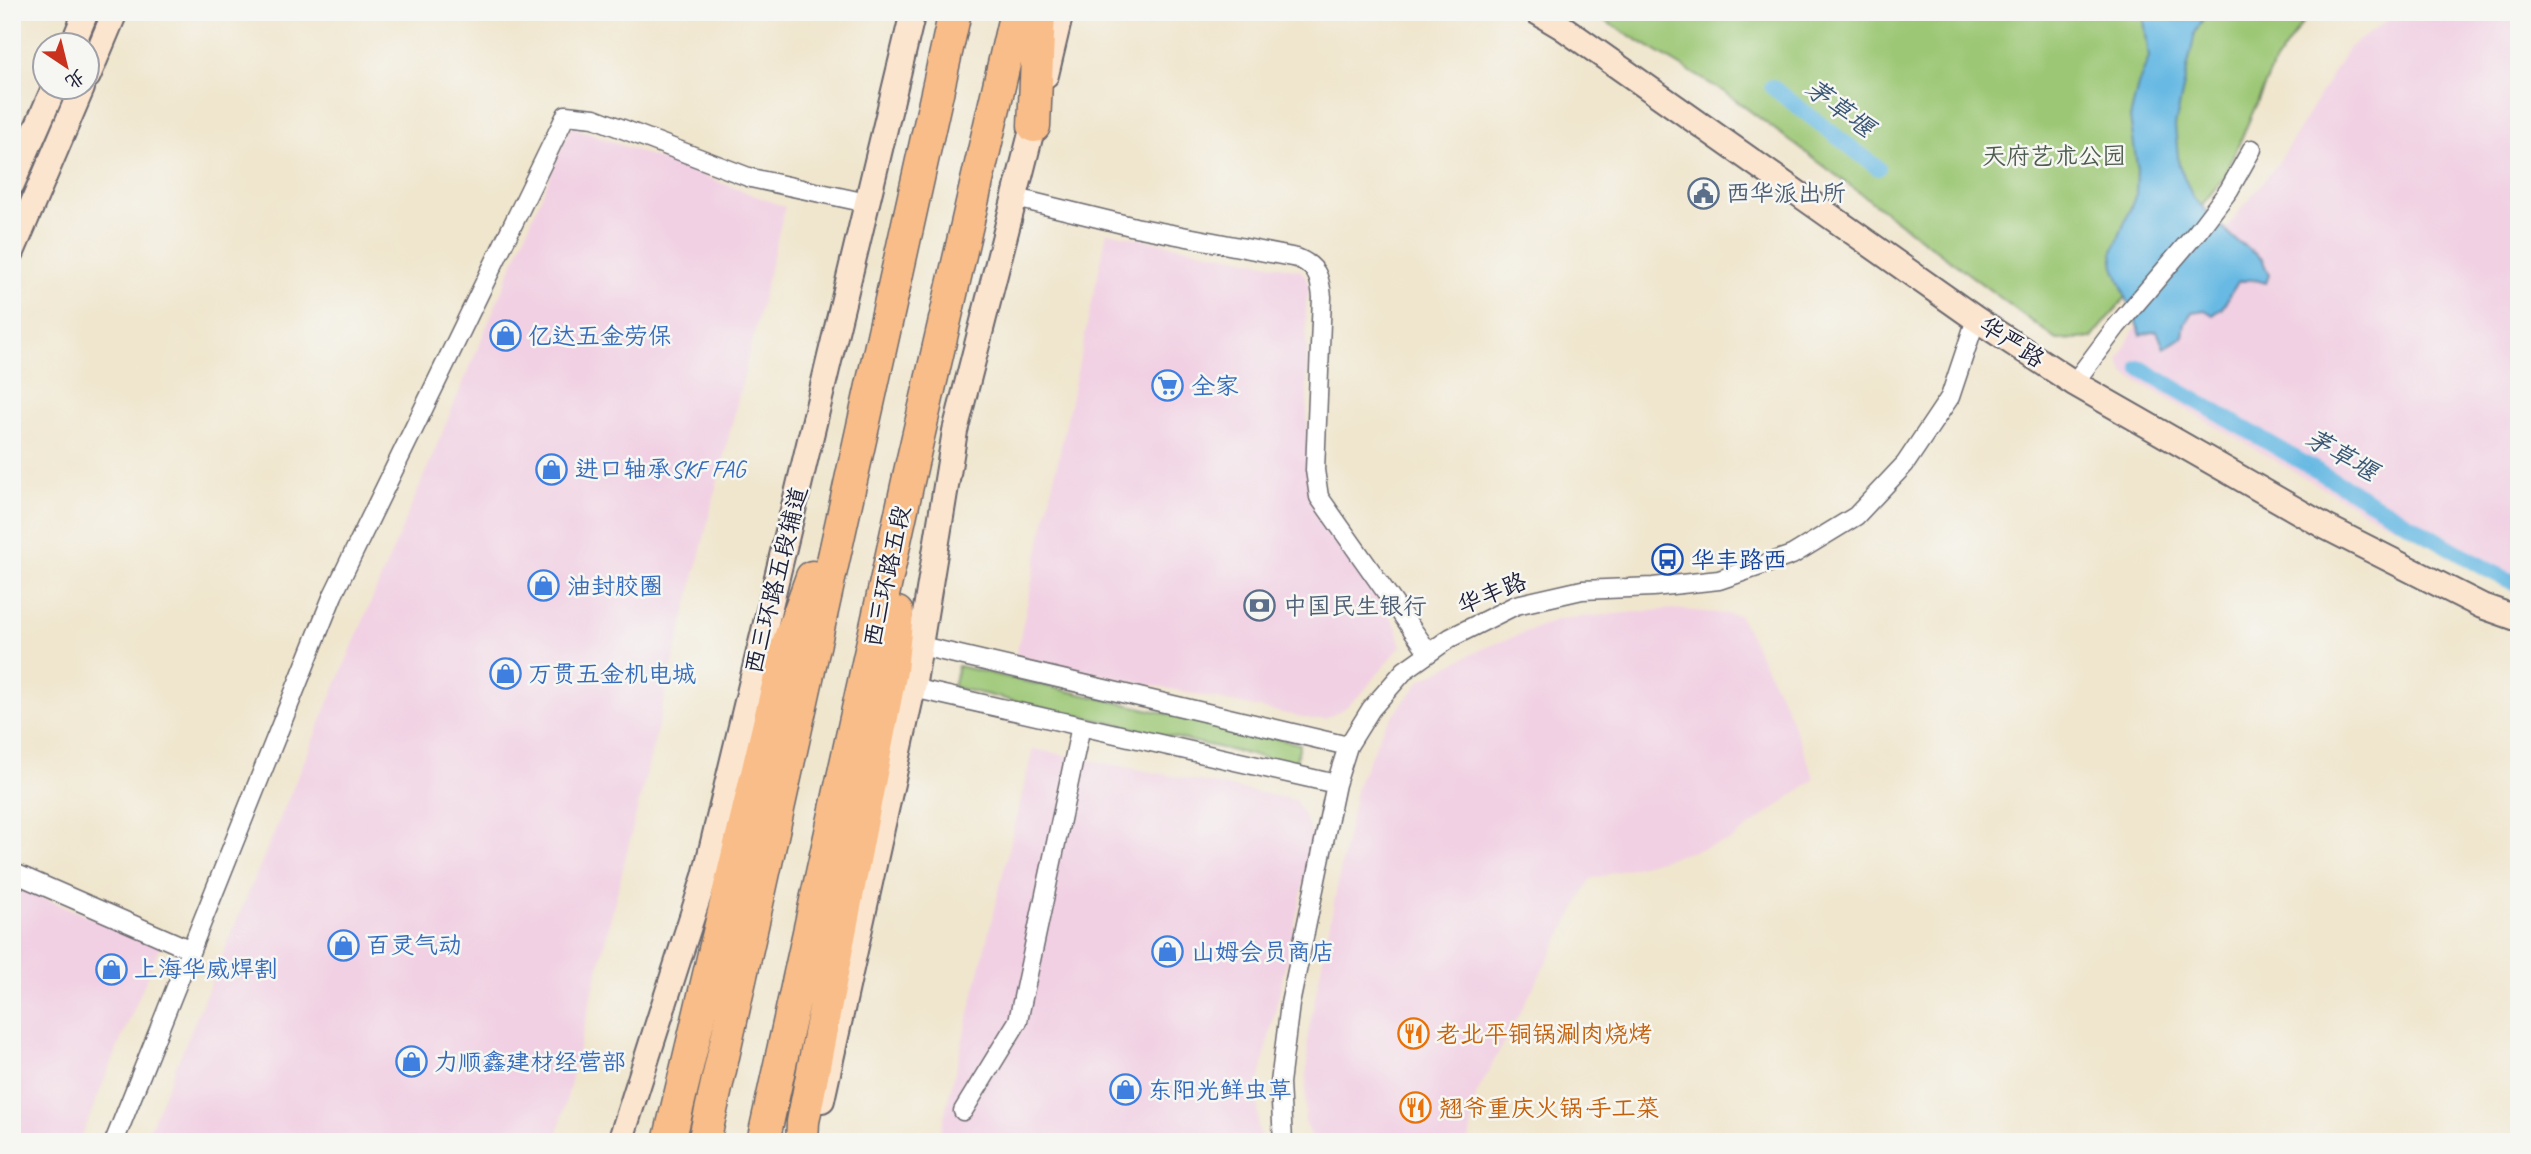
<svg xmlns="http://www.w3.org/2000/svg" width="2531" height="1154" font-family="Caveat,'LXGW WenKai TC',sans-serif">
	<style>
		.built { fill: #f1d0e3 }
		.green { fill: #9cc774; stroke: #5f7458; stroke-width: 2 }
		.water { fill: #68b9e3; stroke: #456e8f; stroke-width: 2 }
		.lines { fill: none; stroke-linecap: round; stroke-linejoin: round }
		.canal { stroke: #68b9e3; stroke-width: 16 }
		.street-casing { stroke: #6a676e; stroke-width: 21 }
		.secondary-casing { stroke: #6a676e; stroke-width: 28 }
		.highway-casing { stroke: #6a676e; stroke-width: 35 }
		.street { stroke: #fff; stroke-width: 18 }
		.secondary { stroke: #fce5cf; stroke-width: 24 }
		.highway { stroke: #f8bd88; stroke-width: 32 }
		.labels { text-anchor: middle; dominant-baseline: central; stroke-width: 5; stroke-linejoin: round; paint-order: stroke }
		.park-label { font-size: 24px; fill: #4d5c4f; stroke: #f6f6f2 }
		.service-label { font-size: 24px; fill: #4e5e75; stroke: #f6f6f2; text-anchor: start }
		.shop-label { font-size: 24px; fill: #366cbe; stroke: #f6f6f2; text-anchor: start }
		.street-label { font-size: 24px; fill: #22223b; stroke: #f6f6f2 }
		.transit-label { font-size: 24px; fill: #164399; stroke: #f6f6f2; text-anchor: start }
		.food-label { font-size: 24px; fill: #c56008; stroke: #f6f6f2; text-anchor: start }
		.water-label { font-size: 26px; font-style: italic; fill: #3a5776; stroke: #f6f6f2 }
	</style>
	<rect width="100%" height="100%" fill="#f6f6f2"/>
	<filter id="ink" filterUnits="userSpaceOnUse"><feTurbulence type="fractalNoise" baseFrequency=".0143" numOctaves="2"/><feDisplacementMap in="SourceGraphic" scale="14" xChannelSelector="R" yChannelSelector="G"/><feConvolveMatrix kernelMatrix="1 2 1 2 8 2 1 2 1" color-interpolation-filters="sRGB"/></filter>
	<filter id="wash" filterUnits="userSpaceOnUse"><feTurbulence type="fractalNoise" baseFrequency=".00686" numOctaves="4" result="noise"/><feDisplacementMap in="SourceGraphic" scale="28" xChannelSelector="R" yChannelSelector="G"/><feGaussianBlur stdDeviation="1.57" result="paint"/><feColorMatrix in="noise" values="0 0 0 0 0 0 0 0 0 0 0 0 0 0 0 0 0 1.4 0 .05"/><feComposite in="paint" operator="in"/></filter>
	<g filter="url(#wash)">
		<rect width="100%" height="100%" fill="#f0e6ce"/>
		<path class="built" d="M2394 12H2519V576L2373 517 2124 374 2119 359 2133 331 2164 291 2221 235 2279 162 2348 48 2388 20Z
			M571 126 785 207 556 1142H144Z
			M1107 232 1300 270 1305 275 1310 286 1306 304 1308 492 1314 506 1398 629 1401 646 1362 693 1345 708 1325 719H1311L1016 656Z
			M1673 609 1739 615 1785 704 1815 779 1730 841 1591 879 1476 1095 1469 1142H1312L1305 1120 1308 1034 1357 786 1383 728 1421 680 1480 650 1558 619Z
			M1033 749 1296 800 1314 838 1258 1087V1129L1263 1142H938Z
			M12 885 160 946 79 1142H12Z"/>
		<path class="green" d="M1590 12H2310L2274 64 2224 178 2092 338 2057 340 1726 93Z
			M958 666 1300 744 1295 765 953 687Z"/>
		<path class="water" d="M2143 12H2207L2195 33 2175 126 2179 166 2193 197 2231 236 2262 259 2269 275 2266 283 2252 279 2238 282 2222 308 2213 315 2205 310 2192 312 2185 323 2183 337 2164 348 2157 331 2141 335 2114 267 2112 254 2136 194 2137 166 2130 118 2138 85 2149 57Z"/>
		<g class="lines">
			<path class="canal" d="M1772 87 1878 168
				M2140 368 2490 571 2519 585"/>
		</g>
	</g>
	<g filter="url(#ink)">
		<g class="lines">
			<defs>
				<path id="street" d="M1016 198 1135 227 1297 258C1317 266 1320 277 1322 297L1315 470 1319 497 1429 653
					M2074 383 2116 327 2198 231 2229 190 2252 149
					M921 646 1348 746
					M913 688 1336 784
					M12 872 191 950
					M963 1111 1018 1021 1081 726
					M114 1142 333 595 566 115 594 118 751 178 867 203
					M1283 1142 1280 1083 1290 1004 1336 784 1348 746 1371 709 1405 670 1450 638 1516 605 1582 590 1653 587 1719 580 1792 555 1856 516 1905 464 1950 397 1976 319"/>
				<path id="secondary" d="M1537 12 1562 27 1976 319 2074 383 2326 527 2482 606 2519 619
					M72 46 86 12
					M1046 75 1061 12
					M88 76 115 12
					M12 184 54 88
					M12 252 82 88
					M822 1100 913 688 955 431 1037 110
					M620 1142 705 876 913 12"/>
				<path id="highway" d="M1034 126 1039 12
					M669 1142 788 644 812 577
					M704 1142 955 12
					M763 1142 912 463 1016 12
					M802 1142 803 1122 891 670 897 613"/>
			</defs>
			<use href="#street" class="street-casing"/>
			<use href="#secondary" class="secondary-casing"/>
			<use href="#highway" class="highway-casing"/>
			<use href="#street" class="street"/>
			<use href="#secondary" class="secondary"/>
			<use href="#highway" class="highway"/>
		</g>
	</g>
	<defs>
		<symbol id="civic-ring" viewBox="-11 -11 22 22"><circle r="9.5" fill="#f6f6f2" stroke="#5c6f8a" stroke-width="1.5"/><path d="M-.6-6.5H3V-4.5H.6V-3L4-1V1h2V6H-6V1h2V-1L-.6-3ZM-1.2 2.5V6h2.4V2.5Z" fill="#5c6f8a"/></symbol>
		<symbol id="shop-ring" viewBox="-11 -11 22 22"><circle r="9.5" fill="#f6f6f2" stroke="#3f7fe0" stroke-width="1.5"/><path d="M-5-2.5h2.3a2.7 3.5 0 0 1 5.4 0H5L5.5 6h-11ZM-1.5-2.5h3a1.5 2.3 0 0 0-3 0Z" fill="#3f7fe0"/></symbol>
		<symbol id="supermarket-ring" viewBox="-11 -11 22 22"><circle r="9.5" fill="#f6f6f2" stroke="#3f7fe0" stroke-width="1.5"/><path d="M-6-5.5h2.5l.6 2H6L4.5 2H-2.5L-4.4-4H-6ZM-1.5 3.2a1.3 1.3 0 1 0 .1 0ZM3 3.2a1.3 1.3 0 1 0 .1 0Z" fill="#3f7fe0"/></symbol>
		<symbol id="bus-ring" viewBox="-11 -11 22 22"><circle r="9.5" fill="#f6f6f2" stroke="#1a4fb4" stroke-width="1.5"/><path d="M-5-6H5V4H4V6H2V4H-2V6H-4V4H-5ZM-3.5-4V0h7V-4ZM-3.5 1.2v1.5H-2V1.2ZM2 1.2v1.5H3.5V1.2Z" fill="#1a4fb4"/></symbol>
		<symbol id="bank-ring" viewBox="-11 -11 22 22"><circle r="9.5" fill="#f6f6f2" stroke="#5c6f8a" stroke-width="1.5"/><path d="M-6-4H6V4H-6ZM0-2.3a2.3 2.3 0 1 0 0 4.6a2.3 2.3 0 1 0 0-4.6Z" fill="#5c6f8a"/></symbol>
		<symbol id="restaurant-ring" viewBox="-11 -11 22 22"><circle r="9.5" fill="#f6f6f2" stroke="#e8710a" stroke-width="1.5"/><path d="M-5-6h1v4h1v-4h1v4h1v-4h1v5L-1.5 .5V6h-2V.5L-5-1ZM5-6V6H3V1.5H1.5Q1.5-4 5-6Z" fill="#e8710a"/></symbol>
	</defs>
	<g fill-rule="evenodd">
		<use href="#civic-ring" x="1686" y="176" width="35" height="35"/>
		<use href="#shop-ring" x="488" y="318" width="35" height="35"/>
		<use href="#supermarket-ring" x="1150" y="368" width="35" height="35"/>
		<use href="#shop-ring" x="534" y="452" width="35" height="35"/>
		<use href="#bus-ring" x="1650" y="542" width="35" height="35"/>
		<use href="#shop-ring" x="526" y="568" width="35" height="35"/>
		<use href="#bank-ring" x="1242" y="588" width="35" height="35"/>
		<use href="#shop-ring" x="488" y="656" width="35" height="35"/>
		<use href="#shop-ring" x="326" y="928" width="35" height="35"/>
		<use href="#shop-ring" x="1150" y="934" width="35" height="35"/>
		<use href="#shop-ring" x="94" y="952" width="35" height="35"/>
		<use href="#restaurant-ring" x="1396" y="1016" width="35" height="35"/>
		<use href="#shop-ring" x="394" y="1044" width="35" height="35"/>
		<use href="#shop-ring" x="1108" y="1072" width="35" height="35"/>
		<use href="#restaurant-ring" x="1398" y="1090" width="35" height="35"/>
	</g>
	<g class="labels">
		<g class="park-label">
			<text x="2054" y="156">天府艺术公园</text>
		</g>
		<g class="service-label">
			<text x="1726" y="193">西华派出所</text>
			<text x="1283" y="606">中国民生银行</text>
		</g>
		<g class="shop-label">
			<text x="528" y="336">亿达五金劳保</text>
			<text x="1191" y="386">全家</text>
			<text x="575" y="469">进口轴承SKF FAG</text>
			<text x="567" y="586">油封胶圈</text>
			<text x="528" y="674">万贯五金机电城</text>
			<text x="366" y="945">百灵气动</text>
			<text x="1191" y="952">山姆会员商店</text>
			<text x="134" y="969">上海华威焊割</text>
			<text x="434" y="1062">力顺鑫建材经营部</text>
			<text x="1148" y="1090">东阳光鲜虫草</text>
		</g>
		<g class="street-label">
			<text transform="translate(2012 342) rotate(33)">华严路</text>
			<text transform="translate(887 576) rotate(-78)">西三环路五段</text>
			<text transform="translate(776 580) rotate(-76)">西三环路五段辅道</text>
			<text transform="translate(1492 593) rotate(-22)">华丰路</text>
		</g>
		<g class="transit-label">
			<text x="1691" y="560">华丰路西</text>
		</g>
		<g class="food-label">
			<text x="1436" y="1034">老北平铜锅涮肉烧烤</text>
			<text x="1439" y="1108">翘爷重庆火锅·手工菜</text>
		</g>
		<g class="water-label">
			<text transform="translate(1840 108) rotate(37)">茅草堰</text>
			<text transform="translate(2342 455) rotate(30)">茅草堰</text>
		</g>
	</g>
	<rect width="2531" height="1154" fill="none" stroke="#f6f6f2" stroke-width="42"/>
	<g transform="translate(66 66) rotate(145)"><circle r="33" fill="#f6f6f2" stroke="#a1a1a9" stroke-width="2"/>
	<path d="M0-5L12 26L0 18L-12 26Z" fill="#c8321e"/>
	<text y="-10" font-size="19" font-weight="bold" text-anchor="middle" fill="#22223b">北</text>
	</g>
</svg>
